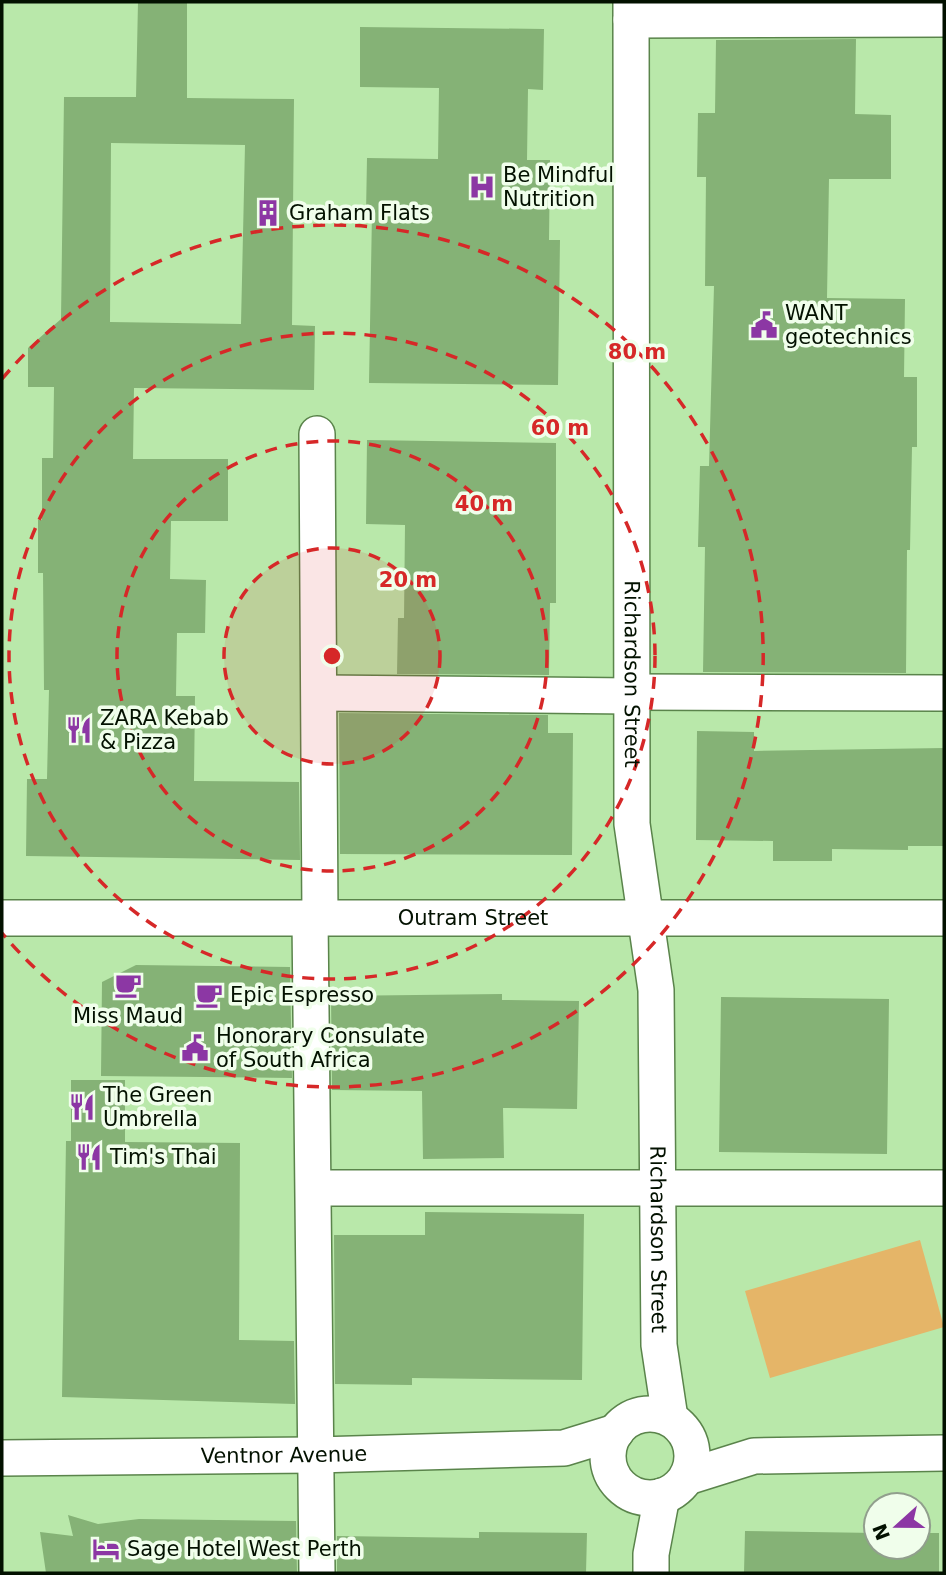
<svg xmlns="http://www.w3.org/2000/svg" width="946" height="1575" font-family="'DejaVu Sans',sans-serif">
	<style>
		.green { fill: #e5b568 }
		.building { fill: #85b276; fill-rule: evenodd }
		.lines { fill: none; stroke-linecap: round; stroke-linejoin: round }
		.minor-casing { stroke: #5a844b; stroke-width: 38 }
		.minor { stroke: #fff; stroke-width: 35 }
		.ring { fill: none; stroke: #d62828; stroke-width: 3.5; stroke-dasharray: 12 9 }
		.labels { text-anchor: middle; dominant-baseline: central; stroke-width: 7; stroke-linejoin: round; paint-order: stroke }
		.poi-label { font-size: 21px; fill: #031100; stroke: #f0feeb; text-anchor: start }
		.street-label { font-size: 21px; fill: #031100; stroke: #f0feeb }
		.centre { fill: #d62828; stroke: #f0feeb; stroke-width: 3.5 }
		.ring-label { font-size: 21px; text-anchor: middle; font-weight: bold; fill: #d62828; stroke: #f0feeb; stroke-width: 7; stroke-linejoin: round; paint-order: stroke }
	</style>
	<rect width="100%" height="100%" fill="#b9e8aa"/>
	<path class="green" d="M920 1240 944 1327 770 1378 745 1291Z"/>
	<path class="building" d="M138 2H187V98L294 99 292 325 315 326 314 390 134 388 133 459H228V521H171L170 579 206 580 205 633H177L176 696H195L194 781 299 782 300 860 26 856 27 779H47L49 690H44L43 573H38V520H42V458H53L54 387H28V348L61 319 64 97H136ZM111 143 245 145 241 324 110 322Z
		M360 27 544 29 543 90 528 89 527 160H550L549 240H560L558 385 369 383 372 213H366L367 158 438 159 439 88 360 87Z
		M856 39 855 114 891 115V179H829L827 298 905 299 904 377H917V447H912L910 550H907L906 673 703 672 705 547H698L700 466H709L714 286H705L706 177H697L698 113H715L716 40Z
		M367 440 556 443V603H550L549 675 397 674 398 618H404L405 525 366 524Z
		M339 713 548 715V733H573L572 855 340 854Z
		M697 731 754 732V751L944 748V846H908V850L832 849V861H773V841L696 840Z
		M136 965 290 967 292 1078 101 1076 102 982Z
		M502 994V1000L579 1001 577 1109 503 1108 504 1158 423 1159 422 1091 332 1090 331 996Z
		M721 997 889 999 887 1154 719 1152Z
		M71 1080H125V1142L240 1143 239 1340 294 1341 295 1404 62 1397 66 1141H71Z
		M425 1212 584 1214 582 1380 412 1378V1385L335 1384 334 1235H425Z
		M68 1515 98 1524 139 1519 296 1521 297 1573H46L40 1532 73 1536Z
		M745 1531 876 1533V1547H918V1533H939V1573H744Z
		M479 1532 587 1533 586 1573H337V1536L479 1538Z"/>
	<g class="lines">
		<defs>
			<g id="minor">
				<path id="s1" d="M631 2 632 824 656 990 659 1345 670 1418"/>
				<path d="M631 20 944 19"/>
				<path d="M317 434 320 917"/>
				<path d="M631 692 944 693"/>
				<path d="M320 693 632 696"/>
				<path id="s2" d="M2 918H944"/>
				<path d="M310 918 317 1573"/>
				<path d="M314 1188H944"/>
				<circle cx="650" cy="1456" r="42"/>
				<path id="s3" d="M2 1458 317 1455 564 1448 616 1432"/>
				<path d="M687 1477 754 1456 944 1453"/>
				<path d="M651 1573V1554L662 1496"/>
			</g>
		</defs>
		<use href="#minor" class="minor-casing"/>
		<use href="#minor" class="minor"/>
	</g>
	<circle cx="332" cy="656" r="108" fill="#d62828" fill-opacity=".12"/>
	<g class="ring">
		<circle cx="332" cy="656" r="108"/>
		<circle cx="332" cy="656" r="215"/>
		<circle cx="332" cy="656" r="323"/>
		<path d="M2 379A431 431 0 1 1 2 933"/>
	</g>
	<defs>
		<symbol id="hospital-bare" viewBox="-9 -9 18 18"><path d="M-5-5h3v3.5h4V-5h3V5h-3V1.5h-4V5h-3Z" fill="#8c37a4" stroke="#f0feeb" stroke-width="2.5" paint-order="stroke"/></symbol>
		<symbol id="building-bare" viewBox="-9 -9 18 18"><path d="M-4-6H4V6H1V3H-1V6H-4ZM-2.5-4.3h1.7v1.8h-1.7ZM.8-4.3h1.7v1.8H.8ZM-2.5-1h1.7V.8h-1.7ZM.8-1h1.7V.8H.8Z" fill="#8c37a4" stroke="#f0feeb" stroke-width="2.5" paint-order="stroke"/></symbol>
		<symbol id="civic-bare" viewBox="-9 -9 18 18"><path d="M-.6-6.5H3V-4.5H.6V-3L4-1V1h2V6H-6V1h2V-1L-.6-3ZM-1.2 2.5V6h2.4V2.5Z" fill="#8c37a4" stroke="#f0feeb" stroke-width="2.5" paint-order="stroke"/></symbol>
		<symbol id="restaurant-bare" viewBox="-9 -9 18 18"><path d="M-5-6h1v4h1v-4h1v4h1v-4h1v5L-1.5 .5V6h-2V.5L-5-1ZM5-6V6H3V1.5H1.5Q1.5-4 5-6Z" fill="#8c37a4" stroke="#f0feeb" stroke-width="2.5" paint-order="stroke"/></symbol>
		<symbol id="cafe-bare" viewBox="-9 -9 18 18"><path d="M-5.5-4.5H6V0H3Q3 3.5 0 3.5H-2.5Q-5.5 3.5-5.5 0ZM3-3.2v2h1.7v-2ZM-6 4.5H4V6H-6Z" fill="#8c37a4" stroke="#f0feeb" stroke-width="2.5" paint-order="stroke"/></symbol>
		<symbol id="hotel-bare" viewBox="-9 -9 18 18"><path d="M-6-4.5h1.5V1H6V5H4.5V3h-9V5H-6ZM-4 0a1.8 1.8 0 1 1 3.6 0ZM.5 0V-2.5h3Q6-2.5 6 0Z" fill="#8c37a4" stroke="#f0feeb" stroke-width="2.5" paint-order="stroke"/></symbol>
	</defs>
	<g fill-rule="evenodd">
		<use href="#hospital-bare" x="463" y="168" width="38" height="38"/>
		<use href="#building-bare" x="249" y="194" width="38" height="38"/>
		<use href="#civic-bare" x="745" y="306" width="38" height="38"/>
		<use href="#restaurant-bare" x="60" y="711" width="38" height="38"/>
		<use href="#cafe-bare" x="109" y="966" width="38" height="38"/>
		<use href="#cafe-bare" x="190" y="976" width="38" height="38"/>
		<use href="#civic-bare" x="176" y="1029" width="38" height="38"/>
		<use href="#restaurant-bare" x="63" y="1088" width="38" height="38"/>
		<use href="#restaurant-bare" x="70" y="1138" width="38" height="38"/>
		<use href="#hotel-bare" x="87" y="1530" width="38" height="38"/>
	</g>
	<g class="labels">
		<g class="poi-label">
			<text x="503" y="175">Be Mindful<tspan x="503" dy="24">Nutrition</tspan></text>
			<text x="289" y="213">Graham Flats</text>
			<text x="785" y="313">WANT<tspan x="785" dy="24">geotechnics</tspan></text>
			<text x="100" y="718">ZARA Kebab<tspan x="100" dy="24">&amp; Pizza</tspan></text>
			<text x="230" y="995">Epic Espresso</text>
			<text x="128" y="1016" text-anchor="middle">Miss Maud</text>
			<text x="216" y="1036">Honorary Consulate<tspan x="216" dy="24">of South Africa</tspan></text>
			<text x="103" y="1095">The Green<tspan x="103" dy="24">Umbrella</tspan></text>
			<text x="110" y="1157">Tim's Thai</text>
			<text x="127" y="1549">Sage Hotel West Perth</text>
		</g>
		<g class="street-label">
			<text stroke="none"><textPath href="#s1" startOffset="672">Richardson Street</textPath></text>
			<text stroke="none"><textPath href="#s2" startOffset="471">Outram Street</textPath></text>
			<text stroke="none"><textPath href="#s1" startOffset="1239">Richardson Street</textPath></text>
			<text stroke="none"><textPath href="#s3" startOffset="282">Ventnor Avenue</textPath></text>
		</g>
	</g>
	<circle cx="332" cy="656" r="10" class="centre"/>
	<g class="ring-label">
		<text x="637" y="359">80 m</text>
		<text x="560" y="435">60 m</text>
		<text x="484" y="511">40 m</text>
		<text x="408" y="587">20 m</text>
	</g>
	<rect width="946" height="1575" fill="none" stroke="#031100" stroke-width="7"/>
	<g transform="translate(897 1526) rotate(249)"><circle r="33" fill="#f0feeb" stroke="#919f8d" stroke-width="2"/>
	<path d="M0-5L12 26L0 18L-12 26Z" fill="#8c37a4"/>
	<text y="-10" font-size="19" font-weight="bold" text-anchor="middle" fill="#031100">N</text>
	</g>
</svg>
